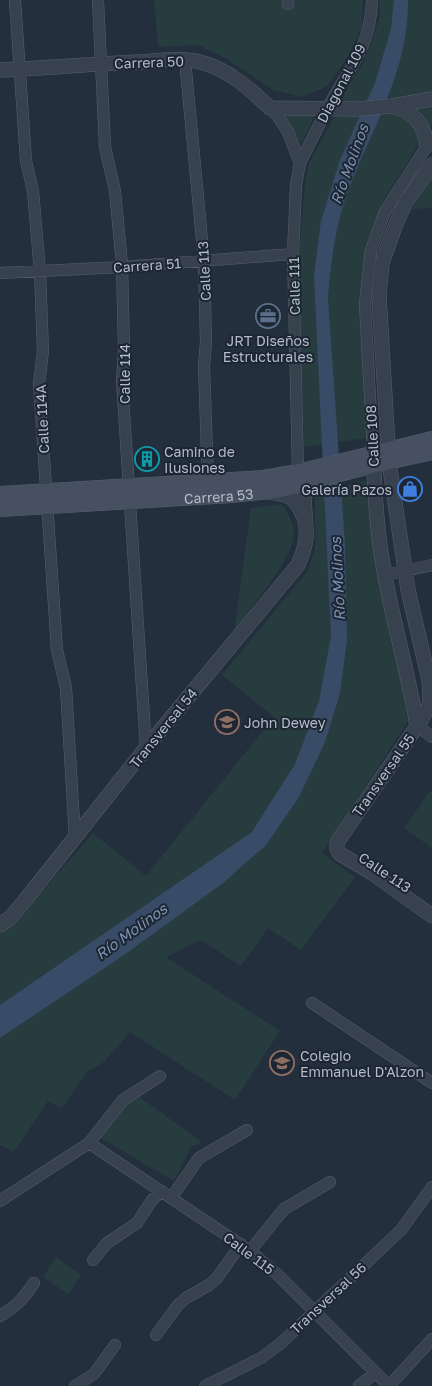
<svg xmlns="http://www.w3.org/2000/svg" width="432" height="1386" font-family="'Golos Text',sans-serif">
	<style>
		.green { fill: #263c3f }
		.water { fill: #394c67 }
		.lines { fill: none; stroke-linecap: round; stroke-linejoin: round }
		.minor-casing { stroke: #565f6c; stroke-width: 12 }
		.tertiary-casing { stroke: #565f6c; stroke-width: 15 }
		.secondary-casing { stroke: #565f6c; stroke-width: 16 }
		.minor { stroke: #38414e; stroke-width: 11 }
		.tertiary { stroke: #38414e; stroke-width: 14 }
		.secondary { stroke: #465061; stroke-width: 15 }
		.labels { text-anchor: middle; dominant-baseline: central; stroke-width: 4; stroke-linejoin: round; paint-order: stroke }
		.street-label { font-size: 14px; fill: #b4bcc9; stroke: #1d2633 }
		.poi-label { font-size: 14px; fill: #b4bcc9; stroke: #1d2633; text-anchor: start }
		.water-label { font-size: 15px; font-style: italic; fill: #7c92b1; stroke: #1d2633 }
	</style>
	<rect width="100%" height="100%" fill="#242f3e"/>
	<path class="green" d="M154 0H363L362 27 347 58 328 86 302 97 273 90 227 59 198 45 158 47Z
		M379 0H432V124L386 196 370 237 362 283 363 386 367 438 304 447 299 259 305 184 309 163 329 127 347 88 362 65 370 46 380 16Z
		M284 115 315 116 301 144Z
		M432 176V208L412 209Z
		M367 480C376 561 395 641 408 721L322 853 355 877 301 950 268 928 241 966 201 940 166 957 280 1031 235 1100 130 1032 104 1062 87 1072 62 1108 48 1101 14 1152 0 1145V933L21 916 93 833 146 876 274 717 222 675 306 573 315 551V495Z
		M281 504C289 513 296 527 293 540 288 564 250 609 234 631L251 508Z
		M430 791 432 792V848L404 828Z
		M138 1096 202 1142 191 1147 174 1181 99 1137 124 1106Z
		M56 1257 81 1275 68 1294 43 1277Z"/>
	<path class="water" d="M394 0H408C409 71 371 130 347 194 335 228 331 262 328 298L345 545 347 640 340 693 325 742 299 797 266 845 223 883 124 955 0 1038V1005L252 832 295 764 319 701 331 636 314 276 321 221 340 160 375 83 391 29Z"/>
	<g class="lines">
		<defs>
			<path id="minor" d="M15 0 26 161 33 191 40 272 43 351 39 384 57 650 66 688 75 839
				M98 0 105 147 115 191 122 264 124 351 122 381 146 748
				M288 0V4
				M185 60 204 261 206 342 204 366 208 482
				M270 108 279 118 288 132 300 163 296 185 293 254 298 472
				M300 163C311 141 322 119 333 98 353 64 371 42 372 0
				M0 273 122 267 293 254
				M373 453 365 304 371 250 384 214 394 197 427 146
				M385 575 432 565
				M417 726 432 737
				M312 1003 432 1083
				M89 1143 250 1251 278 1275 389 1386
				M171 1198 199 1158 247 1130
				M0 1201 89 1143 123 1100 160 1076
				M250 1251 284 1209 330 1182
				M93 1260 107 1243 137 1223 152 1200 162 1191
				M0 1316C17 1306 23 1299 34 1283
				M156 1335 178 1305 186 1298 209 1285 217 1278 241 1244
				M75 1386 94 1374 115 1345
				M205 1386 261 1358 280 1344 401 1230 432 1187
				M359 1386 375 1373
				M389 1386 432 1339"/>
			<path id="tertiary" d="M0 70C46 68 92 64 138 62 158 61 180 57 200 62 228 69 250 89 270 108L358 109 392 106 432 99
				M393 106C414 113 425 124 427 146
				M432 165 406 202 396 224 382 263 379 296 389 462 408 590 429 680 430 704 420 722 338 841C336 846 336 849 340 854L372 873 432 916
				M373 454C375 494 377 536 385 576 394 626 409 676 417 726
				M269 492C290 495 295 496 303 516
				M0 925 10 918 26 899 146 748 298 565C302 556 305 548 306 538 308 520 299 497 310 482"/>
			<g id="secondary">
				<path d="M0 494 263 478 298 472 432 439"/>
				<path id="s1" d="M0 509 232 495 279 490 374 465 432 452"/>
			</g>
		</defs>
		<use href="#minor" class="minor-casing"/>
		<use href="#tertiary" class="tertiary-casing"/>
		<use href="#secondary" class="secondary-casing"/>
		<use href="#minor" class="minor"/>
		<use href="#tertiary" class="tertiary"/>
		<use href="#secondary" class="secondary"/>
	</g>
	<defs>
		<symbol id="office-ring" viewBox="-11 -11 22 22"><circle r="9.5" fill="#1d2633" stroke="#5c6f8a" stroke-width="1.5"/><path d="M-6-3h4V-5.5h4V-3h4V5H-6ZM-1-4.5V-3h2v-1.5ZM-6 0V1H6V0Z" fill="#5c6f8a"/></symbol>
		<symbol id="building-ring" viewBox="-11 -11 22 22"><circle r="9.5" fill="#1d2633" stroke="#0f9aa8" stroke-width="1.5"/><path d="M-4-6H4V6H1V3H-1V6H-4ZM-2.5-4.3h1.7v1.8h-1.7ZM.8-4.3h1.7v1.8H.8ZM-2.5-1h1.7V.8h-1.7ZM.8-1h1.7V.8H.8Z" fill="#0f9aa8"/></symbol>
		<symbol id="shop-ring" viewBox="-11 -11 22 22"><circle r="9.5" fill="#1d2633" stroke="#3f7fe0" stroke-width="1.5"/><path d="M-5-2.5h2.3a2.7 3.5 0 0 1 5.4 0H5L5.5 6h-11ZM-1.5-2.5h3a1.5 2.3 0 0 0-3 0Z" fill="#3f7fe0"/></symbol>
		<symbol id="school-ring" viewBox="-11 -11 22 22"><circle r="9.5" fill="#1d2633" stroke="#8d6e63" stroke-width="1.5"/><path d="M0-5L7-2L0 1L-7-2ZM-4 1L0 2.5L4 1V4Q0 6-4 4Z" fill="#8d6e63"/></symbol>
	</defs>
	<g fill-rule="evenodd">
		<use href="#office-ring" x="254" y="302" width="28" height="28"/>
		<use href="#building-ring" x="133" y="445" width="28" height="28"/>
		<use href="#shop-ring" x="396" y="475" width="28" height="28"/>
		<use href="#school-ring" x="213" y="708" width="28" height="28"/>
		<use href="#school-ring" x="268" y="1049" width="28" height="28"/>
	</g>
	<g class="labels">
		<g class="street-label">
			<text transform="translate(149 62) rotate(-2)">Carrera 50</text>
			<text transform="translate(341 83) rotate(-62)">Diagonal 109</text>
			<text transform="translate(147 265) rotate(-4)">Carrera 51</text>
			<text transform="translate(204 271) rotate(-93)">Calle 113</text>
			<text transform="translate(294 286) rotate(-91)">Calle 111</text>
			<text transform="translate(124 374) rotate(-90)">Calle 114</text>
			<text transform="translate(42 419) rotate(-93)">Calle 114A</text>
			<text transform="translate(372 436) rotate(-93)">Calle 108</text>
			<text stroke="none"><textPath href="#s1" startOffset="219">Carrera 53</textPath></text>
			<text transform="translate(163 728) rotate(-51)">Transversal 54</text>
			<text transform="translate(383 775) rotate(-55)">Transversal 55</text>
			<text transform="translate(385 872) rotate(34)">Calle 113</text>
			<text transform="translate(249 1253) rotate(37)">Calle 115</text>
			<text transform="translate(328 1298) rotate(-43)">Transversal 56</text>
		</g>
		<g class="poi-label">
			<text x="268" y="340" text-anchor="middle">JRT Diseños<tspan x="268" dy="16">Estructurales</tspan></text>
			<text x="164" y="451">Camino de<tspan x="164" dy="16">Ilusiones</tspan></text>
			<text x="392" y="489" text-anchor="end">Galería Pazos</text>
			<text x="244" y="722">John Dewey</text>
			<text x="300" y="1055">Colegio<tspan x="300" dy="16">Emmanuel D'Alzon</tspan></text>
		</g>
		<g class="water-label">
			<text transform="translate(349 164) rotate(-70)">Río Molinos</text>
			<text transform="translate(337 579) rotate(-93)">Río Molinos</text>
			<text transform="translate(131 931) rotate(-36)">Río Molinos</text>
		</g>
	</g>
</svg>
